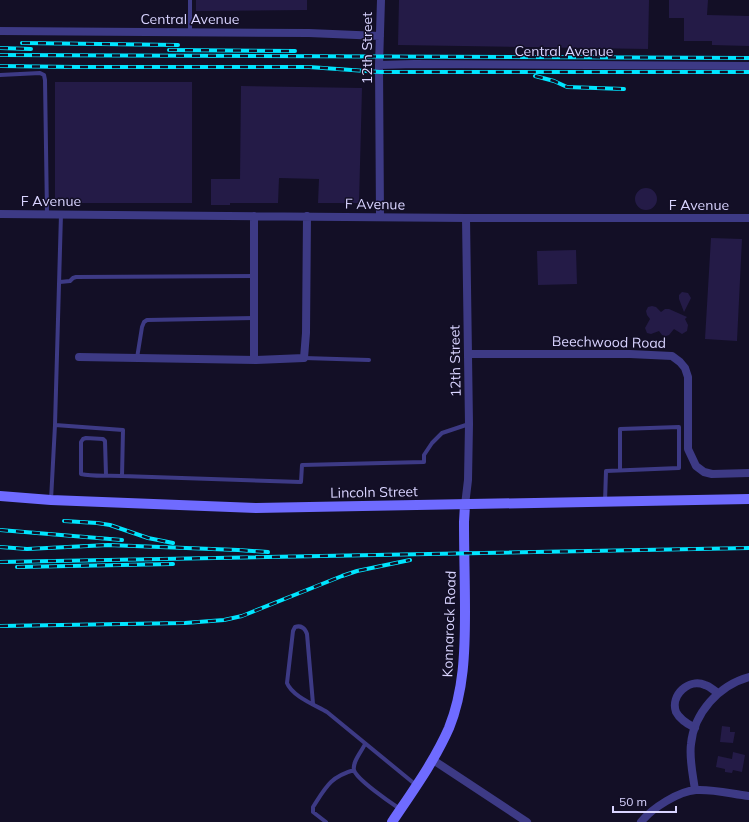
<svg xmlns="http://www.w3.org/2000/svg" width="749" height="822" font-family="Mulish,sans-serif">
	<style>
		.building { fill: #241b47 }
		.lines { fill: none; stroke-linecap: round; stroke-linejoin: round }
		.lane { stroke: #3d3a85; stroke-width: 4 }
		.street { stroke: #3d3a85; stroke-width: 8 }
		.secondary { stroke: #6f6bff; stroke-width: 10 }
		.rail-casing { stroke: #00e5ff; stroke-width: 4 }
		.rail { stroke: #130f26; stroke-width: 2.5; stroke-dasharray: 8; stroke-linecap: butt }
		.labels { text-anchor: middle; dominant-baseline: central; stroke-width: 3; stroke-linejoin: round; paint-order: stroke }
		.street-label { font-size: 14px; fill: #d9d4ff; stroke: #130f26 }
	</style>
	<rect width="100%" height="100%" fill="#130f26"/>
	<path class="building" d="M196 0H307V10L196 11Z
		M399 0H649L648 49 398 45Z
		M669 0H708L707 15 749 16V46L712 45V41H684V18H669Z
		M55 82H192V203H55Z
		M241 86 362 88 359 203H318L319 179 279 178 278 203H230V205H211V179H240Z
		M635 199a11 11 0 1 1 22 0a11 11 0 1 1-22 0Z
		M711 238 742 239 737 341 705 339Z
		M576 250 577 284 538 285 537 251Z
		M682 292 688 293 691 298 684 312 679 299V295Z
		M652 306 656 307 661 312 665 309H669L687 317 685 319 688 325 687 331 682 334 674 329 669 335 666 336 662 335 659 331 651 334 647 333 645 328 650 319 647 315 646 311 648 307Z
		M722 726 730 727V732H735L733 743 720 742Z
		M733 752 745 755 742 772 733 770 732 773 725 772V769L716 767 718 756 732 759Z"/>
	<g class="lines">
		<path class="lane" d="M190 32V0
			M0 75 40 73 44 75 45 80 47 214
			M60 282 70 281 73 278 76 277 255 276
			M137 358 142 327 144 322 147 320 254 318
			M304 358 369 360
			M55 425 123 430 122 476 301 482 302 465 424 462V455L432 443 442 433 469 424
			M106 475 105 441 103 439 86 438 83 439 81 442V474C94 477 109 475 122 476
			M51 500 55 425 61 214
			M605 502 606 471 679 468V427L620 429V470
			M313 704 307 634C305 628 301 625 295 627L293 631 287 683C292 696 315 705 327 712L416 785
			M365 744C362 751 352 762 354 770 356 779 391 803 400 809
			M326 822 313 812V807C326 787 330 777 354 770"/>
		<path class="street" d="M0 31 309 33 380 36
			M379 65 414 64 749 66
			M0 214 466 218H749
			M254 216V360
			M380 217 379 65 381 0
			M468 354H630L672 356 680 362 685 368 688 377V449L696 466 704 472 712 474 749 473
			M79 357 256 360 304 358 306 333 307 216
			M465 505 468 480 469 424 466 218
			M695 728C688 724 680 720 676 712 670 695 689 678 705 685 710 686 714 691 718 693
			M433 760 527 822
			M695 790C693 775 689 759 691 744 694 713 719 685 749 677
			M641 822C652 808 679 791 696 790 714 789 732 794 749 796"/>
		<path class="secondary" d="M0 496 51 500 256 508 749 499
			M392 822C412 792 434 762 449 728 464 691 465 651 465 611 465 581 464 552 464 522L465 505"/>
		<defs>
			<path id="rail" d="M22 43 178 45
				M0 48 31 49
				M169 50 295 51
				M0 55 749 58
				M0 66 76 67H309L380 72H749
				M535 76 554 81 567 87 624 89
				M64 521 97 523 110 525 148 538 173 543
				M0 530 122 540
				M0 547 27 549 108 545 238 550 268 552
				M0 562 749 548
				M17 567 173 564
				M0 626 185 623 224 620 242 616 342 576 357 571 410 560"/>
		</defs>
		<use href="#rail" class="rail-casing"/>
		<use href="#rail" class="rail"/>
	</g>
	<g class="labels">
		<g class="street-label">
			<text x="190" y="19">Central Avenue</text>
			<text transform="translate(367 48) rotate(-90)">12th Street</text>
			<text x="564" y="51">Central Avenue</text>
			<text x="51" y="201">F Avenue</text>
			<text transform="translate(375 204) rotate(1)">F Avenue</text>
			<text x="699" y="205">F Avenue</text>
			<text transform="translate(609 342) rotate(1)">Beechwood Road</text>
			<text transform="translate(455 361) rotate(-91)">12th Street</text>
			<text transform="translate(374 492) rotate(-1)">Lincoln Street</text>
			<text transform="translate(449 624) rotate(-88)">Konnarock Road</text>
		</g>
	</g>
	<path d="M613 806v6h63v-6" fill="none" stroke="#d9d4ff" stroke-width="2"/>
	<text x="619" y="806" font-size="12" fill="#d9d4ff" stroke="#130f26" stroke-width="3" paint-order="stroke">50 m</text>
</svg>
